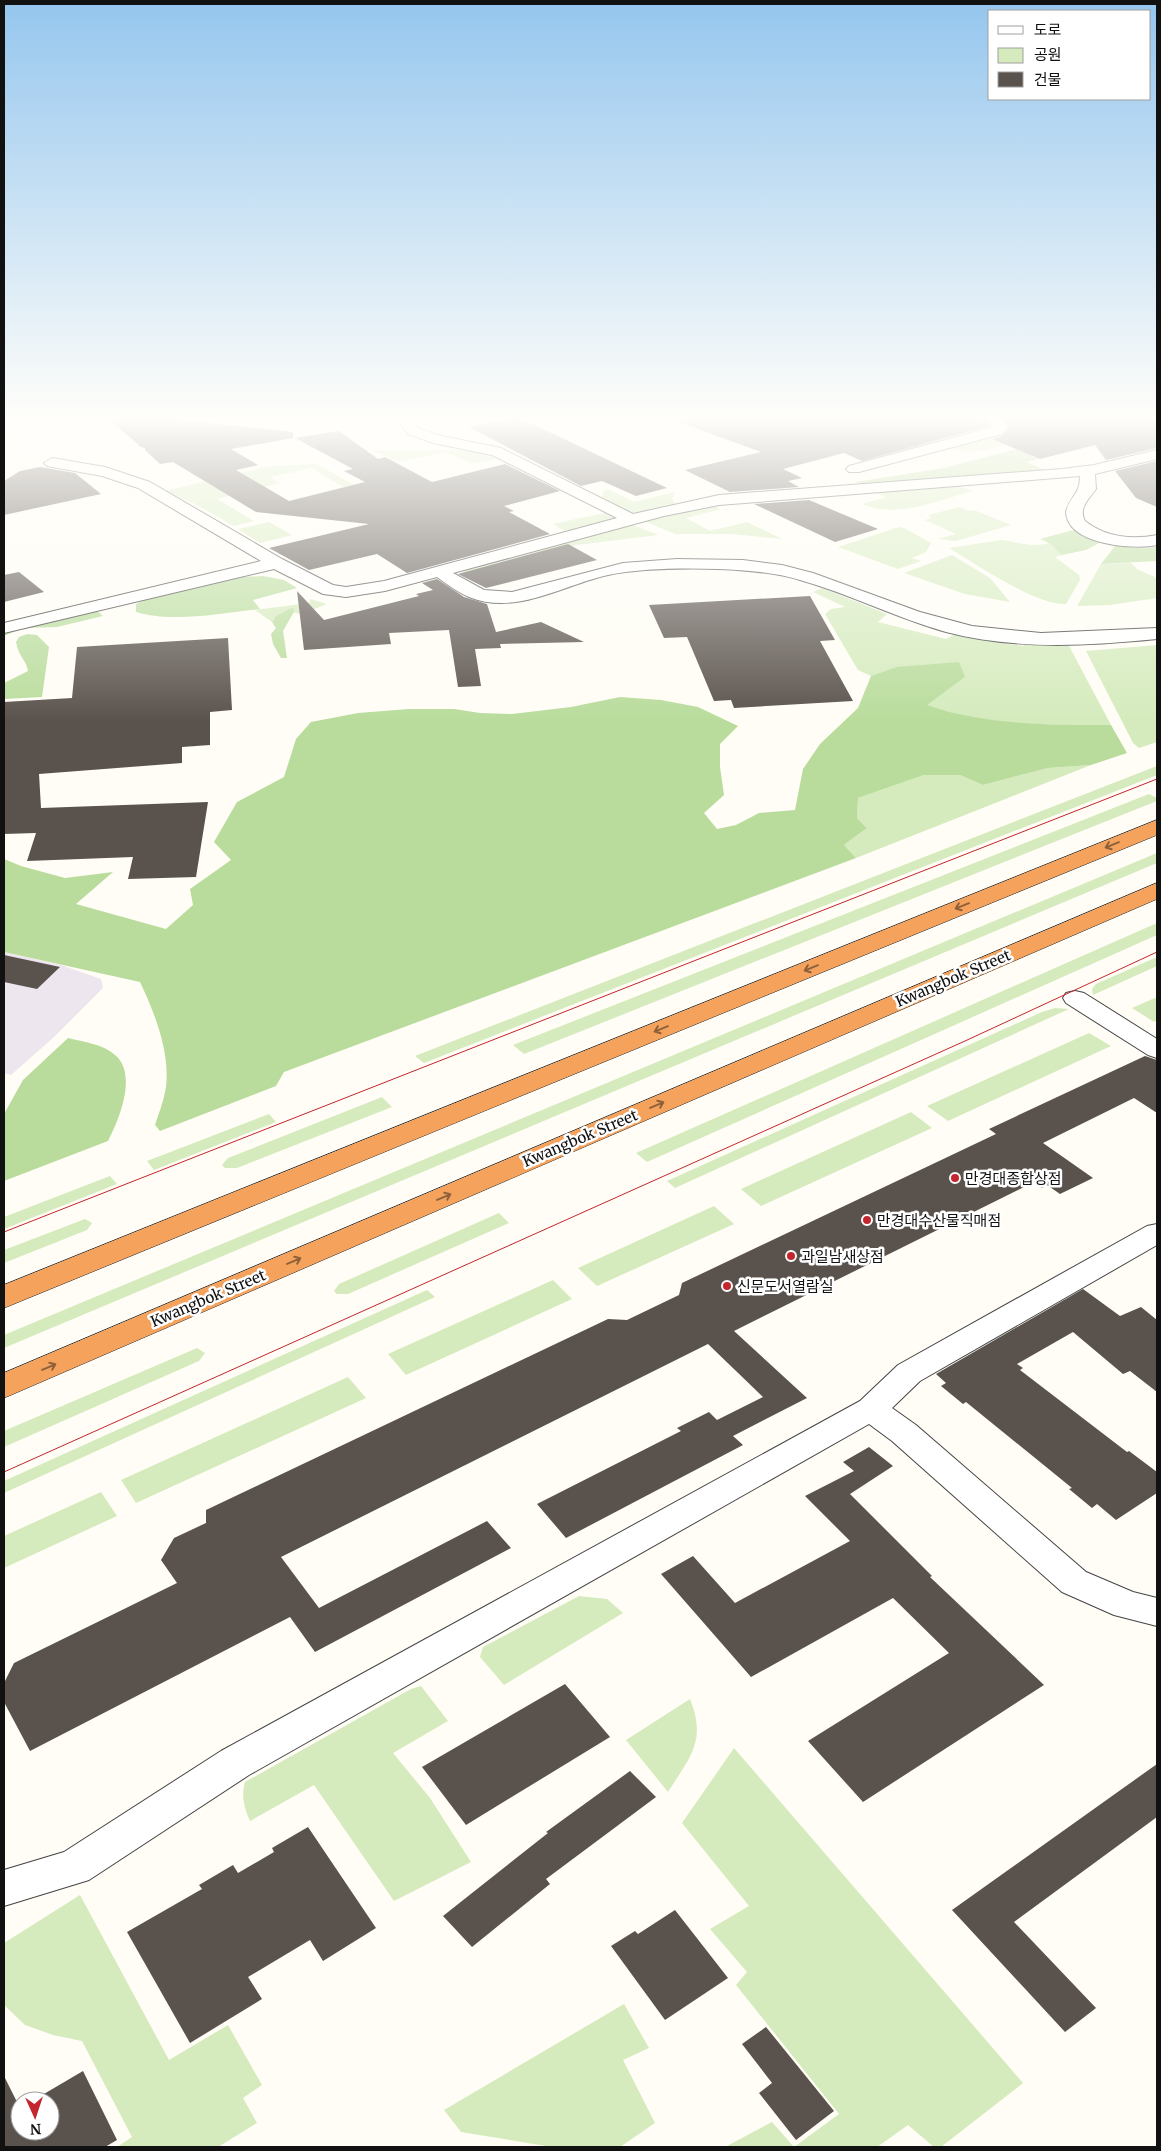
<svg xmlns="http://www.w3.org/2000/svg" width="1161" height="2151" font-family="Merriweather,'Noto Sans KR',serif">
	<style>
		.industrial { fill: #eee6ef }
		.green { fill: #d5ebbd }
		.forest { fill: #b9dc9c }
		.building { fill: #5a524d }
		.lines { fill: none; stroke-linecap: round; stroke-linejoin: round }
		.street-casing { stroke: #444; stroke-width: 2 }
		.highway-casing { stroke: #222; stroke-width: 1 }
		.street { fill: #fff; fill-rule: evenodd }
		.highway { fill: #f5a25d; fill-rule: evenodd }
		.tram { stroke: #c4262e; stroke-width: 1 }
		.oneway { stroke: #8e613b }
		.poi-dot { fill: #c4262e; stroke: #fff; stroke-width: 2 }
		.labels { text-anchor: middle; dominant-baseline: central; stroke-width: 5; stroke-linejoin: round; paint-order: stroke }
		.street-label { font-size: 15px; fill: #111; stroke: #fff }
		.poi-label { font-size: 15px; fill: #111; stroke: #fff; text-anchor: start }
	</style>
	<rect width="100%" height="100%" fill="#fffdf5"/>
	<path class="industrial" d="M4 952 61 965 101 979 103 988 54 1037 11 1075 4 1073Z"/>
	<path class="green" d="M1017 428 1022 440C1006 444 962 460 950 446Z
		M471 450 482 451 496 459 472 464 446 452 399 462 374 451Z
		M317 464 354 485 343 487 312 468 270 477 279 483 217 499 254 521 234 526 193 503 165 491 270 466Z
		M949 486H958L972 491C936 501 898 519 862 504L886 497 872 491Z
		M607 489 634 502 675 492 672 499 676 505C646 510 627 522 602 497L603 492Z
		M712 505 721 509 686 518 710 531 747 522 782 539 732 534H675L644 521Z
		M960 507 969 511 974 510 1011 525 956 541 938 539 956 534 925 520 932 518 928 515Z
		M604 513 615 518 565 531 553 524Z
		M269 522 292 535 260 543 238 529Z
		M633 525 658 535 577 545 463 573 467 568 487 563Z
		M899 527 904 528 931 543 926 552 912 558 921 561 898 569 838 547Z
		M1001 540C1019 542 1031 548 1049 543L1062 555 1055 557 1079 575 1080 580 1066 604C1036 605 977 565 949 548Z
		M952 555 990 578 1010 602 965 594 904 573Z
		M1131 563 1137 569 1157 578V598L1110 605 1077 606 1101 564Z
		M822 588 887 614 878 622 946 639 959 632 999 638 1000 643 1024 646 1025 642 1068 644 1111 725C1050 725 984 726 926 705L965 677 896 667 871 676 858 670 825 614 831 609 845 607 813 592Z
		M310 599 327 604 302 614 294 613 295 610 276 616 272 622 255 610 309 603Z
		M1157 645V742L1139 748 1133 743 1086 651Z
		M1091 765 856 858 844 845 867 828 857 818 858 798 924 775H960L983 785 1048 768Z
		M1157 766V775L424 1063 415 1056Z
		M1149 794 1157 798V801L524 1054 513 1045Z
		M1157 853V863L4 1348V1335Z
		M1157 923V935L647 1162 636 1153Z
		M1157 957V966L1093 995 1092 989 1096 984Z
		M1157 997V1020L1154 1022 1132 1008Z
		M1055 1008 1069 1009 675 1188 667 1181 1042 1012Z
		M1089 1033 1111 1046 948 1121 927 1106Z
		M382 1097 392 1107 237 1168H225L222 1165 228 1158Z
		M911 1112 932 1128 761 1206 741 1189Z
		M269 1114 276 1122 154 1170 147 1161Z
		M110 1176 117 1184 4 1229V1217Z
		M714 1206 734 1224 597 1286 578 1268Z
		M499 1213 509 1223 348 1294H337L334 1291 339 1284Z
		M85 1219 92 1223 87 1230 4 1263V1250Z
		M553 1280 572 1299 406 1375 388 1354Z
		M427 1290 435 1297 4 1493V1481Z
		M197 1348 205 1353 199 1361 4 1447V1431Z
		M348 1377 366 1398 136 1503 121 1480Z
		M101 1492 117 1516 4 1568V1536Z
		M579 1596 607 1599 623 1613 504 1685 480 1657 483 1647Z
		M421 1686 448 1721 393 1753 430 1798 471 1862 394 1901 314 1785 250 1821C244 1807 241 1796 245 1782L411 1689Z
		M690 1699C707 1741 690 1757 668 1792L626 1740Z
		M734 1748 1023 2083 941 2147H934L908 2125 877 2147H725L772 2122 794 2147 839 2114 736 1985 747 1972 710 1929 749 1906 682 1823Z
		M80 1895 169 2060 228 2025 262 2085 243 2098 257 2123 218 2147H117L132 2137 82 2041 53 2035 25 2025 4 2005V1943Z
		M624 2004 649 2048 623 2060 655 2123 620 2147H552L461 2132 444 2110Z"/>
	<path class="forest" d="M1032 445 1041 448 1025 453 1038 459 1027 462 1044 470 1015 475 866 486 855 482 944 468Z
		M1073 530 1103 541 1086 550 1062 555 1049 543 1040 539Z
		M1115 546 1138 548 1157 547V561L1101 564Z
		M263 576 284 580 297 588 253 600 260 609C223 613 171 623 136 612V604L145 600 242 577Z
		M292 608 295 610 283 631 287 658H281L273 644 271 634 276 628 272 622 276 616Z
		M97 611 103 616 57 627 23 628 4 636V632Z
		M27 634 37 635 49 647 42 697 4 699V683L28 671C27 661 18 656 16 642L19 637Z
		M959 662 965 677 927 705C983 725 1051 725 1111 725L1127 753 1091 765 1048 768 983 785 960 775H924L858 798 857 818 867 828 844 845 856 858 284 1072 276 1086 160 1131 155 1125C159 1113 164 1100 166 1087 170 1051 155 1014 140 982L4 952V859L21 866 65 878 113 872 76 904 166 929 193 905 190 889 231 860 214 842 237 802 284 777 296 739 311 722 358 713 409 709H454L480 713 512 714 571 707 620 697 661 700 698 707 738 726 720 744V767L724 795 704 813 717 829 736 825 759 813 795 810 803 769 820 744 858 708 871 676 896 667Z
		M68 1038C84 1042 103 1044 115 1055 138 1074 119 1120 108 1141L4 1181V1114L23 1080Z"/>
	<path class="building" d="M109 419H175L293 432V438L231 449 258 465 236 470 289 501 365 482 344 471 353 469 295 438 339 431 378 459 385 457 432 482 505 464 560 491 504 506 514 511 509 512 550 534 407 573 377 554 309 570 269 548 369 524 256 512 173 462 160 464 145 450V448L141 447Z
		M505 419H522L667 488 636 496 602 481 581 486 469 427Z
		M680 419H982L989 426 862 461 844 453 783 469 802 478 788 481 799 487 730 492 685 470 761 452 679 422Z
		M1005 419H1157V448L1106 460 1095 445 1040 459 992 439 1002 436 1010 427Z
		M1157 461V507L1136 498 1115 471Z
		M40 467 75 473 101 494 4 515V481L20 471Z
		M809 500 878 529 835 542 754 504Z
		M568 544 597 560 486 588 458 574Z
		M19 572 44 592 4 602V575Z
		M437 579 464 597 487 604 496 632 541 622 584 642 500 644 501 648 475 649 481 686 458 687 449 630 389 633 391 644 304 650 297 591 324 620 419 596 416 594 433 590 422 583Z
		M810 596 835 640 820 641 853 701 734 708 731 700 714 701 687 637 664 638 649 605Z
		M228 638 232 710 210 712V745L182 747V763L39 774 41 808 208 802 196 877 128 879 133 857 27 861 36 833 4 834V702L72 698 77 647Z
		M4 955 60 967 37 989 4 982Z
		M1145 1056 1157 1060V1113L1134 1098 1043 1143 1093 1178 1060 1194 1047 1185 1042 1188 1034 1182 734 1331 807 1398 733 1436 743 1445 566 1538 537 1504 681 1431 677 1428 709 1412 717 1420 763 1397 708 1344 281 1557 319 1608 487 1521 511 1548 315 1652 290 1617 30 1751 4 1702V1683L14 1663 177 1583 161 1560 174 1538 206 1523V1510L608 1319 627 1320 679 1295 682 1283 996 1134 989 1129Z
		M1083 1289 1120 1316 1141 1307 1157 1320V1392L1130 1371 1123 1374 1073 1332 1017 1364 1023 1368 1020 1370 1127 1452 1129 1451 1157 1472V1493L1116 1520 1097 1504 1092 1508 1069 1489 1072 1488 966 1402 963 1404 941 1386 946 1383 936 1374Z
		M869 1447 893 1466 850 1494 932 1576 930 1577 1044 1685 863 1802 808 1741 949 1653 893 1598 751 1677 661 1574 693 1556 735 1603 850 1541 805 1496 854 1471 843 1462Z
		M565 1684 610 1737 466 1825 422 1767Z
		M1157 1764V1817L1014 1922 1096 2008 1065 2032 952 1910Z
		M630 1771 656 1797 546 1879 550 1884 472 1947 443 1916 548 1833 546 1832Z
		M308 1827 376 1928 323 1961 310 1940 248 1977 262 1999 190 2043 127 1932 202 1889 199 1885 233 1865 238 1873 274 1852 272 1848Z
		M675 1910 728 1978 665 2020 611 1946 635 1931 638 1934Z
		M766 2027 834 2111 796 2140 759 2093 772 2083 742 2044Z
		M83 2071 117 2140 105 2147H4V2076L20 2108V2131H50V2101H32Z"/>
	<g class="lines">
		<defs>
			<path id="street" d="M397 419H412L418 428 437 435 501 448 633 514 719 495 1062 469 1094 465 1157 450V459L1095 474 1096 489C1089 499 1078 508 1085 521 1105 537 1132 540 1157 535V545C1134 550 1067 545 1066 512 1070 495 1080 496 1080 476L719 505 664 516 453 573 484 590 512 592 623 563 677 559 743 560 782 565 813 573 920 612 972 626 1041 633 1157 628V639C1087 646 1015 650 946 632 896 618 850 594 800 580 774 572 745 570 718 569 682 568 644 568 608 575 563 585 516 616 469 597 457 592 447 584 437 577L385 591 346 597 323 594 274 569 4 633V623L261 561 138 488 102 476 47 466 44 463 52 458 105 467 150 482 282 559 333 585 346 587 384 581 617 518 492 455 433 443 408 434Z
				M984 419H1002L1009 426 1002 434 859 472H849L846 469 849 466 993 427Z
				M1075 991 1084 993 1157 1039V1058L1148 1055 1066 1003 1063 998 1066 993Z
				M1157 1224V1245L920 1381 892 1408 916 1425 1086 1572 1133 1592 1157 1598V1626L1114 1615 1062 1592 892 1441 869 1424 249 1775 89 1880 4 1906V1870L64 1852 221 1751 860 1401 898 1365 1147 1226Z"/>
			<path id="highway" d="M1157 820V835L4 1308V1285Z
				M1157 883V899L4 1398V1373Z"/>
		</defs>
		<use href="#street" class="street-casing"/>
		<use href="#highway" class="highway-casing"/>
		<use href="#street" class="street"/>
		<use href="#highway" class="highway"/>
		<path class="tram" d="M4 1232 1157 779
			M4 1472 965 1041 1157 952"/>
	</g>
	<defs><path id="oneway-shaft" d="M-6 0H5M1.5-3L5.5 0L1.5 3" fill="none" stroke-width="1.6" stroke-linecap="round" stroke-linejoin="round" transform="scale(1.25)"/></defs>
	<g class="oneway">
		<use href="#oneway-shaft" transform="translate(1112 845) rotate(158)"/>
		<use href="#oneway-shaft" transform="translate(962 906) rotate(158)"/>
		<use href="#oneway-shaft" transform="translate(811 968) rotate(158)"/>
		<use href="#oneway-shaft" transform="translate(661 1029) rotate(158)"/>
		<use href="#oneway-shaft" transform="translate(657 1105) rotate(-23)"/>
		<use href="#oneway-shaft" transform="translate(444 1197) rotate(-23)"/>
		<use href="#oneway-shaft" transform="translate(294 1261) rotate(-23)"/>
		<use href="#oneway-shaft" transform="translate(49 1367) rotate(-23)"/>
	</g>
	<linearGradient id="sky" x2="0" y2="1"><stop stop-color="#95c6ee"/><stop offset="0.58" stop-color="#fffefa"/><stop offset="1" stop-color="#fffefa" stop-opacity="0"/></linearGradient>
	<rect width="1161" height="721" fill="url(#sky)"/>
	<g class="poi-dot">
		<circle cx="955" cy="1178" r="5"/>
		<circle cx="867" cy="1220" r="5"/>
		<circle cx="791" cy="1256" r="5"/>
		<circle cx="727" cy="1286" r="5"/>
	</g>
	<g class="labels">
		<g class="street-label">
			<text transform="translate(953 978) rotate(-23)">Kwangbok Street</text>
			<text transform="translate(580 1138) rotate(-23)">Kwangbok Street</text>
			<text transform="translate(208 1298) rotate(-23)">Kwangbok Street</text>
		</g>
		<g class="poi-label">
			<text x="965" y="1178">만경대종합상점</text>
			<text x="877" y="1220">만경대수산물직매점</text>
			<text x="801" y="1256">과일남새상점</text>
			<text x="737" y="1286">신문도서열람실</text>
		</g>
	</g>
	<rect width="1161" height="2151" fill="none" stroke="#111111" stroke-width="10"/>
	<rect x="988" y="10" width="162" height="90" fill="#ffffff" stroke="#a0a0a0"/>
	<rect x="998" y="26" width="25" height="8" fill="#ffffff" stroke="#a0a0a0"/>
	<text x="1034" y="35" font-size="15" fill="#111111">도로</text>
	<rect x="998" y="48" width="25" height="15" fill="#d5ebbd" stroke="#a0a0a0"/>
	<text x="1034" y="60" font-size="15" fill="#111111">공원</text>
	<rect x="998" y="72" width="25" height="15" fill="#5a524d" stroke="#a0a0a0"/>
	<text x="1034" y="85" font-size="15" fill="#111111">건물</text>
	<g transform="translate(35 2116) rotate(177)"><circle r="24" fill="#ffffff" stroke="#a0a0a0"/>
	<path d="M0-4L9 19L0 12L-9 19Z" fill="#c4262e"/>
	<text y="-8" font-size="14" font-weight="bold" text-anchor="middle" fill="#111111">N</text>
	</g>
</svg>
